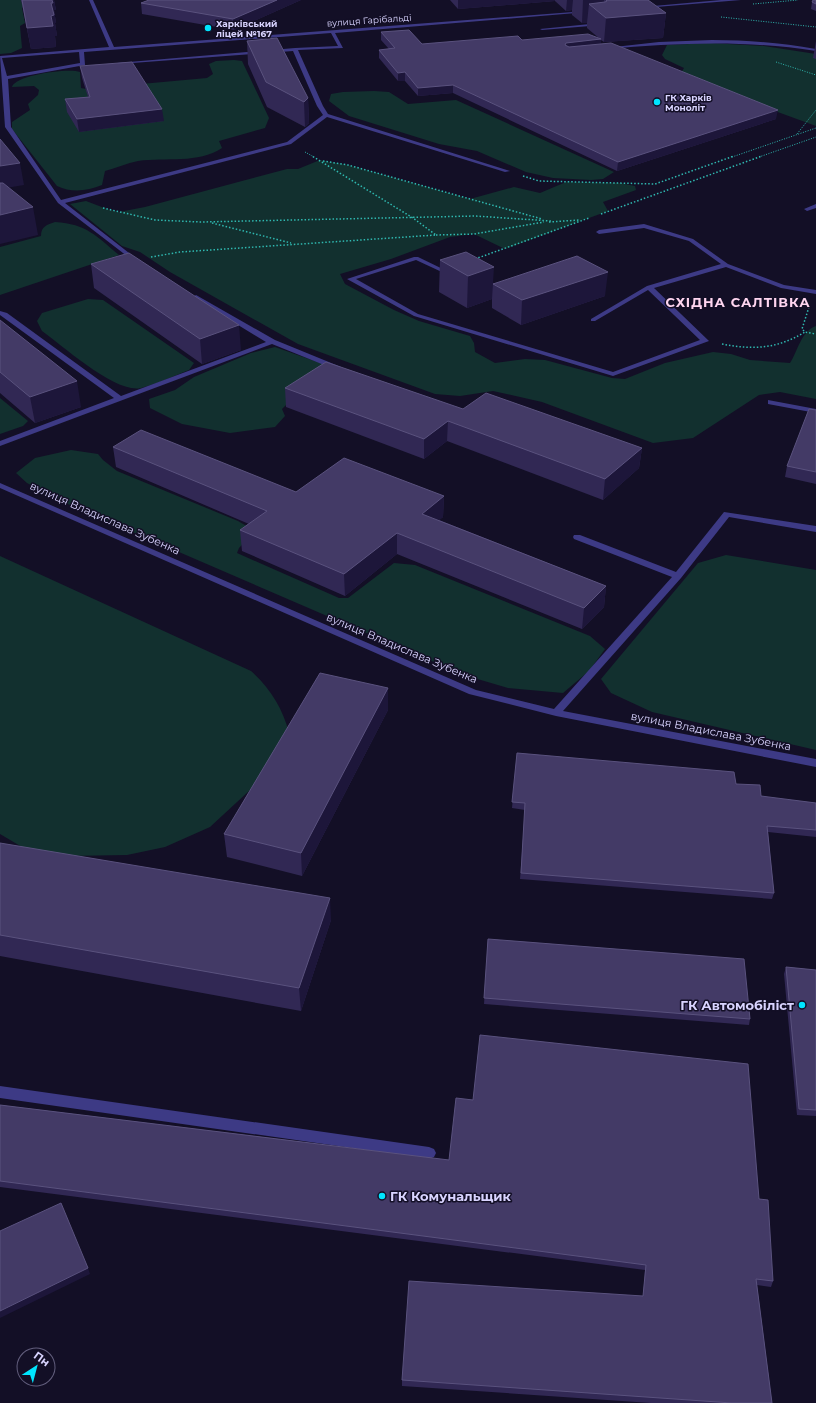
<svg xmlns="http://www.w3.org/2000/svg" width="816" height="1403" font-family="Montserrat,sans-serif">
	<style>
		.green { fill: #12302f }
		.lines { fill: none; stroke-linecap: round; stroke-linejoin: round }
		.path-far1 { stroke: #2fb8b0; stroke-width: 1; stroke-dasharray: 1 1.5; stroke-linecap: butt }
		.path { stroke: #2fb8b0; stroke-width: 1.5; stroke-dasharray: 1.5 2; stroke-linecap: butt }
		.minor { fill: #3d3a85; fill-rule: evenodd }
		.wall { fill: #312854 }
		.shaded-wall { fill: #1d163a }
		.building { fill: #433a66; stroke: #5a527e }
		.poi-dot { fill: #00e5ff; stroke: #130f26; stroke-width: 1.5 }
		.labels { text-anchor: middle; dominant-baseline: central; stroke-width: 3; stroke-linejoin: round; paint-order: stroke }
		.far-street-label { font-size: 9px; fill: #d9d4ff; stroke: #130f26 }
		.far-poi-label { font-size: 9px; font-weight: bold; fill: #d9d4ff; stroke: #130f26; text-anchor: start }
		.street-label { font-size: 11px; fill: #d9d4ff; stroke: #130f26 }
		.far-district-label { font-size: 13px; font-weight: bold; letter-spacing: 1px; fill: #ffd6f0; stroke: #130f26 }
		.near-poi-label { font-size: 13px; font-weight: bold; fill: #d9d4ff; stroke: #130f26; text-anchor: end }
	</style>
	<rect width="100%" height="100%" fill="#130f26"/>
	<path class="green" d="M0 0H32L22 8 25 23 20 26 22 48 11 53 0 54Z
		M710 43 764 46 816 54V126L710 87 681 73 684 68 665 59 662 55 667 45Z
		M234 60 242 61 269 118 265 128 219 141 222 148C198 164 166 157 138 161 127 163 116 168 105 171L102 185C87 191 72 193 57 186L12 129V122L30 110 28 104 38 95 39 90 34 86 12 87C16 75 68 68 80 72L81 88 86 89 207 78 213 74 209 64 216 61Z
		M374 91 389 92 408 104 456 100 614 172 603 179 591 180 553 178 526 172 477 151 439 144 349 116 329 101 331 94 343 92Z
		M320 160 348 165 470 199 514 187 540 193 566 182 620 183 635 186 636 190 603 202 608 211 505 249 474 234 450 237 391 259 340 274 345 284 394 310 419 321 470 336 474 343 475 352 495 363 525 359 545 360 612 378 625 379 665 363 713 352 731 354 750 360 790 363C798 351 801 331 816 326V399L780 392 759 395 693 438 653 443 542 402 493 391 460 396 435 394 298 344 170 272 140 252 122 246 70 204 86 201 107 209 119 212 145 207 287 169H298Z
		M55 222C87 224 96 236 119 255L0 295V247L41 236C41 226 47 225 55 222Z
		M88 299 103 300 194 363 189 370C174 376 157 384 141 388 116 394 63 346 42 331L37 321 42 313Z
		M275 347 326 365 282 409 285 416 275 427 230 433 182 424 150 408 149 399 175 390 194 377 251 353Z
		M0 398 28 421 23 426 0 434Z
		M71 450 98 454 103 460 117 471 238 521 255 531 239 548 237 553 339 598H348L394 563 415 565 590 636 605 649 589 671 563 693 508 688 464 675 70 505 27 483 16 473 35 458Z
		M726 555 816 570V750L652 712 611 693 601 679 698 563Z
		M0 556 251 671C270 688 283 709 289 733L265 773 250 790 210 827 165 847 127 855 67 856 22 847 0 834Z"/>
	<g class="lines">
		<path class="path-far1" d="M753 4 798 0
			M721 17 816 27
			M776 62 816 75
			M797 134 816 110
			M305 152 314 157
			M732 157 816 128
			M759 157 816 137"/>
		<path class="path" d="M323 161 348 165 542 219
			M523 176 539 181 655 184 734 156
			M103 208 155 220 201 222 475 216 551 221
			M601 214 762 156
			M549 222 580 220
			M212 223 291 243
			M436 235 474 234 544 222
			M151 257 180 252 436 235 413 218 312 156
			M475 259 589 218
			M809 307 802 329 805 332 816 334
			M722 344C753 350 777 349 805 332"/>
		<path class="minor" d="M89 0H93L114 47 586 11 588 12 335 33 343 48 298 50 323 106 328 114 510 171 505 172 327 117 291 144 65 203 138 260V262L136 263 58 203 5 127 0 56 109 47ZM331 33 338 46 295 48 117 63 119 64 293 51 317 106 323 115 287 142 61 200 11 127 8 79 85 65 84 52ZM79 52 80 63 7 76 2 58Z
			M721 0H741L644 8 642 7Z
			M600 23 602 25 542 30 540 29Z
			M712 40C747 40 781 43 816 49V51C746 40 677 43 607 49L605 48 659 42Z
			M816 204V208L807 211 804 209Z
			M644 224 693 239 728 264 784 285 816 290V294L781 288 726 267 654 288 709 341 613 376 414 316 347 279 414 257H418L449 272 444 273 416 260 356 279 418 314 613 372 700 340 648 290 595 321H591V319L647 286 721 264 689 241 644 228 599 234 596 232 599 230Z
			M196 295 275 340 341 367 334 369 272 344 0 446V441L114 398 0 315V311L7 313 121 396 266 342 194 298 193 297Z
			M768 400 816 409V413L768 404Z
			M0 483 476 690 554 709 672 577 574 539 573 537 574 535H580L676 572 724 512 816 526V532L729 517 681 578 563 711 816 759V767L556 716 469 694 0 488Z
			M0 1086 429 1147 434 1149 436 1153 434 1157 429 1159 0 1098Z"/>
	</g>
	<path class="wall" d="M21 0H54L56 10H54L56 23H55L57 36H55L56 47 31 49Z
		M149 0H301L234 30 142 14 141 3Z
		M450 0H648L666 13 663 38 604 42 601 40V44L776 119 617 171 453 93 418 96 405 81H398L379 58V50L389 49 381 40V32L422 44 522 40 600 39 587 28V23H582L572 15V10L566 11 555 1 458 9Z
		M816 0V11L811 9 812 2Z
		M247 41 308 98 309 123 305 127 267 107 248 64Z
		M816 41V59L813 58Z
		M80 66 164 121 79 132 67 112 65 99 88 97 82 78Z
		M440 260 493 283 605 296 521 325 492 308V299L467 308 439 292Z
		M91 264 241 350 202 364 94 288Z
		M0 320 81 407 35 423 0 393Z
		M285 388 463 409 642 448 639 468 603 500 447 441 424 459 286 407Z
		M816 410V484L785 477 787 466Z
		M113 447 296 492 444 496 443 517 439 520 606 586 604 607 582 629 397 554 345 596 242 551 240 530 249 524 116 467Z
		M388 688V710L302 876 227 857 224 834Z
		M517 753 736 784 761 796 816 803V837L768 832 774 893 772 899 520 879 525 810 512 808Z
		M0 843 331 920 301 1011 0 956Z
		M488 939 750 1019 749 1025 484 1004Z
		M786 967 816 970V1116L797 1115 784 974Z
		M0 1105 759 1199 773 1281 771 1287 757 1285 772 1403H651L402 1386V1380L643 1296 645 1270 0 1187Z"/>
	<path class="shaded-wall" d="M51 0H54L56 10H54L56 23H55L57 36H55L56 47 31 49 27 28 51 16Z
		M277 0H301L234 30 233 19Z
		M458 0H555V1L458 9Z
		M567 0H573L572 10 566 11Z
		M583 0H604L603 15 589 4 587 23H582Z
		M666 13 663 38 604 42 606 18Z
		M601 39V47L566 52 565 45 566 43Z
		M405 72V81H398V73Z
		M453 85V93L418 96V88Z
		M308 98 309 123 305 127 304 102Z
		M162 109 164 121 79 132 77 119Z
		M778 110 776 119 617 171 618 162Z
		M20 163 24 185 0 189V166Z
		M33 207 38 235 0 244V215Z
		M494 267 492 299 467 308 468 276Z
		M608 272 605 296 521 325 522 300Z
		M239 325 241 350 202 364 200 339Z
		M77 381 81 407 35 423 30 397Z
		M448 421 447 441 424 459V439Z
		M642 448 639 468 603 500 605 479Z
		M444 496 443 517 422 535V514Z
		M397 533V554L345 596 344 574Z
		M606 586 604 607 582 629 584 608Z
		M388 688V710L302 876 301 853Z
		M330 898 331 920 301 1011 299 988Z
		M88 1268 90 1274 0 1318V1311Z"/>
	<path class="building" d="M22 0H52L53 3H51L54 15 51 16 53 26 27 28Z
		M149 0H277L233 19 141 3Z
		M606 0H648L666 13 606 18 589 4 605 2 607 1Z
		M813 0H816V4L812 2Z
		M409 30 422 44 518 36 522 40 588 34 601 39 566 43 565 45 569 47 611 43 778 110 618 162 453 85 418 88 405 72 398 73 379 50 395 48 381 32Z
		M277 38 308 98 304 102 266 82 247 41Z
		M132 62 162 109 77 119 65 99 90 97 80 66Z
		M0 139 20 163 0 166Z
		M0 183H3L33 207 0 215Z
		M466 252 494 267 468 276 440 260Z
		M129 253 239 325 200 339 91 264Z
		M577 256 608 272 522 300 493 284Z
		M0 320 77 381 30 397 0 372Z
		M326 362 463 409 486 393 642 448 605 479 448 421 424 439 285 388Z
		M809 409 816 410V472L787 466Z
		M141 430 296 492 344 458 444 496 422 514 606 586 584 608 397 533 344 574 240 530 267 511 113 447Z
		M320 673 388 688 301 853 224 834Z
		M517 753 734 772 736 784 760 785 761 796 816 803V830L767 826 774 893 521 873 525 803 512 802Z
		M0 843 330 898 299 988 0 935Z
		M488 939 744 959 750 1019 484 998Z
		M786 967 816 970V1110L799 1109Z
		M480 1035 748 1064 759 1199 768 1200 773 1281 756 1279 772 1403H732L402 1380 409 1281 643 1296 646 1265 0 1181V1105L449 1160 456 1098 473 1100Z
		M61 1203 88 1268 0 1311V1231Z"/>
	<g class="poi-dot">
		<circle cx="208" cy="28" r="4"/>
		<circle cx="657" cy="102" r="4"/>
		<circle cx="802" cy="1005" r="4"/>
		<circle cx="382" cy="1196" r="4"/>
	</g>
	<g class="labels">
		<g class="far-street-label">
			<text transform="translate(369 20) rotate(-4)">вулиця Гарібальді</text>
		</g>
		<g class="far-poi-label">
			<text x="216" y="23">Харківський<tspan x="216" dy="10">ліцей №167</tspan></text>
			<text x="665" y="97">ГК Харків<tspan x="665" dy="10">Моноліт</tspan></text>
		</g>
		<g class="street-label">
			<text transform="translate(105 518) rotate(24)">вулиця Владислава Зубенка</text>
			<text transform="translate(402 648) rotate(23)">вулиця Владислава Зубенка</text>
			<text transform="translate(711 731) rotate(11)">вулиця Владислава Зубенка</text>
		</g>
		<g class="far-district-label">
			<text x="738" y="302">СХІДНА САЛТІВКА</text>
		</g>
		<g class="near-poi-label">
			<text x="794" y="1005">ГК Автомобіліст</text>
			<text x="390" y="1196" text-anchor="start">ГК Комунальщик</text>
		</g>
	</g>
	<g transform="translate(36 1367) rotate(36)"><circle r="19" fill="#130f26" stroke="#625e7d"/>
	<path d="M0-3L7 15L0 10L-7 15Z" fill="#00e5ff"/>
	<text y="-6" font-size="11" font-weight="bold" text-anchor="middle" fill="#d9d4ff">Пн</text>
	</g>
</svg>
